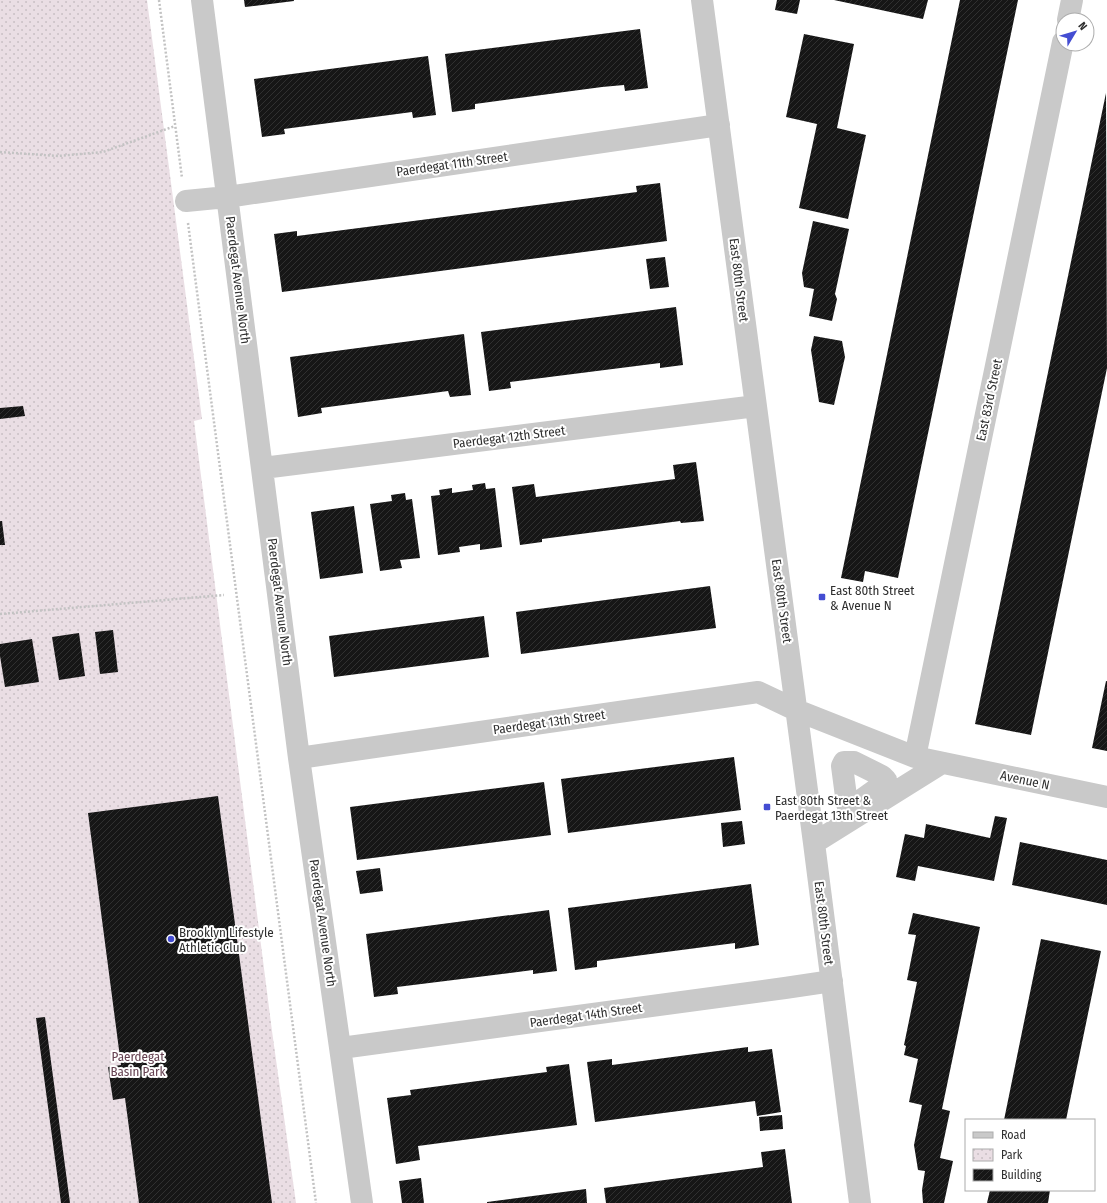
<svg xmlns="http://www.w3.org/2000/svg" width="1107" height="1203" font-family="'Fira Sans Condensed',sans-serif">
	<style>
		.park { fill: url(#park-dots) }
		.building { fill: url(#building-hatch) }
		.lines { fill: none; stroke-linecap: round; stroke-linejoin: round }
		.path { stroke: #c3c3c3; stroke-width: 2.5; stroke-dasharray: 2 2; stroke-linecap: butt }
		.minor { stroke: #c9c9c9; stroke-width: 22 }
		.poi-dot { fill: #444dd2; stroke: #fff; stroke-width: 1.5 }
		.labels { text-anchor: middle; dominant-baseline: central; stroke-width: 4; stroke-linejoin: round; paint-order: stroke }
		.street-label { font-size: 13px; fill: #2f2f2f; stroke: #fff }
		.poi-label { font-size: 13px; fill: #2f2f2f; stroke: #fff; text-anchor: start }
		.park-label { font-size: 13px; fill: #654151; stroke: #fff }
	</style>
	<defs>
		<pattern id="park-dots" width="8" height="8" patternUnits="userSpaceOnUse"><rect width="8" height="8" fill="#eadee4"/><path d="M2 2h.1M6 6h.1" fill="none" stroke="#c9bfc4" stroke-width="1.8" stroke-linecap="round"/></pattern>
		<pattern id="building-hatch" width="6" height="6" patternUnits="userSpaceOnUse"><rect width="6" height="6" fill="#161616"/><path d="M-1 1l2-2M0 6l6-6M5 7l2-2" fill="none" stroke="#303030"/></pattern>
	</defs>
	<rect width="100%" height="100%" fill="#fff"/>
	<path class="park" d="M0 0H147L202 419 194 421 272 1031 296 1203H0Z"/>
	<path class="building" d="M244 0H294V1L245 7Z
		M777 0H800L797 14 775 10Z
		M834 0H928L923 19Z
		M960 0H1018L898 578 865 571 863 582 841 578Z
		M640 29 648 88 625 91 624 85 602 87 475 104V109L452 112 445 54Z
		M804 34 854 44 837 128 866 135 848 219 799 208 817 124 786 117Z
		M428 56 436 115 413 118 412 112 284 129 285 134 262 137 254 79Z
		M1106 93 1107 368 1031 735 975 724Z
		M660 183 667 241 282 292 274 234 297 231V236L637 192 636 186Z
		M813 221 849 229 835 294 837 299 832 321 809 316 814 289 804 287 802 273Z
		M665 257 669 287 650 289 646 259Z
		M676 307 683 365 660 368V363L510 382 511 388 489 391 481 332Z
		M464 334 471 395 450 397 448 391 321 408 322 413 298 417 290 357Z
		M814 336 842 341 845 357 834 405 819 402 811 350Z
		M23 406 25 416 0 419V408Z
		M696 462 704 521 681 523 680 521 542 539V542L520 545 512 487 534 484 536 497 675 479 673 465Z
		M485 483 486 489 495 488 502 547 480 550V544L459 547 460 552 438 555 431 496 440 495 439 490 452 488V493L473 490 472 485Z
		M405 493 406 500 412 499 420 558 400 560 402 568 380 571 370 504 392 501 391 495Z
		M354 506 363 573 320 579 311 512Z
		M0 521H2L5 545H0Z
		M710 586 716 628 521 654 516 612Z
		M484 616 489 657 334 677 329 636Z
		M113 630 118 672 100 674 95 632Z
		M79 633 85 676 59 680 52 637Z
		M32 639 39 682 5 687 0 656V644Z
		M1106 681H1107V751L1092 748Z
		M734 757 741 810 568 833 561 779Z
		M544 782 551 835 357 860 350 807Z
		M218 796 272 1203H139L125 1098 113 1100 108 1067 121 1065 88 813Z
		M995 816 1007 818 994 881 918 866 915 881 896 877 905 834 924 838 926 824 990 838Z
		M742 821 745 844 723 847 721 823Z
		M1020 842 1107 860V905L1012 885Z
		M380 868 383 891 360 894 356 871Z
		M751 884 759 945 735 949V943L597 961V967L575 970 568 908Z
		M549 910 557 971 533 974V970L397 987 398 994 374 997 366 934Z
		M913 913 980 927 942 1109 950 1111 940 1158 953 1161 944 1203H923L922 1190 925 1171 918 1170 914 1145 922 1105 909 1102 918 1059 904 1055 906 1046 904 1045 917 982 907 980 916 935 908 934Z
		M1041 939 1101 951 1072 1091 1066 1120H1004Z
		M45 1017 70 1203H61L36 1018Z
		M748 1047V1052L772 1049 781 1112 757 1116 755 1101 595 1122 587 1062 612 1059V1065Z
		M569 1064 577 1125 418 1146 420 1160 396 1164 387 1098 411 1095 410 1090 547 1072 546 1067Z
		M782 1115 783 1129 760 1131 759 1117Z
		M785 1149 792 1203H606L604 1188 763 1167 761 1152Z
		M421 1178 424 1203H402L399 1181Z
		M586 1189 587 1203H487V1202Z
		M990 1190H1050L1048 1203H987Z"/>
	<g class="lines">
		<path class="path" d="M159 0 182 178
			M0 152 58 156 103 152 175 126
			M188 223 316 1203
			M0 614 224 595"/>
		<path class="minor" d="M202 0 299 758 362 1203
			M702 0 814 843 860 1203
			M1068 20 1072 0
			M186 201 227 197 719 125
			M263 468 756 406
			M915 757 1063 42
			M299 758 758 692 796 710 915 757 1107 797
			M844 762H854L882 776 886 780 885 783 853 806H849L847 804 842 766Z
			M814 843 942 763
			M341 1048 785 988 832 981"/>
	</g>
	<g class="poi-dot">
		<rect x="818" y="593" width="8" height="8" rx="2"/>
		<rect x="763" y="803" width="8" height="8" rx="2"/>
		<circle cx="171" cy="939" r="4"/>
	</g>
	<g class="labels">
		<g class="street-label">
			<text transform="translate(452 164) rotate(-8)">Paerdegat 11th Street</text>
			<text transform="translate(238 280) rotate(83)">Paerdegat Avenue North</text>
			<text transform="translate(739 280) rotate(83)">East 80th Street</text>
			<text transform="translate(989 400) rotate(-78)">East 83rd Street</text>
			<text transform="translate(509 437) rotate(-7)">Paerdegat 12th Street</text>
			<text transform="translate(782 601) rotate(82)">East 80th Street</text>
			<text transform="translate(280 602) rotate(83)">Paerdegat Avenue North</text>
			<text transform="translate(549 722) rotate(-8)">Paerdegat 13th Street</text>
			<text transform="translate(1025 780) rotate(12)">Avenue N</text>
			<text transform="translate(323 923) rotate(82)">Paerdegat Avenue North</text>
			<text transform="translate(824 923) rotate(83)">East 80th Street</text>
			<text transform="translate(586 1015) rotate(-8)">Paerdegat 14th Street</text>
		</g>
		<g class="poi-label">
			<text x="830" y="590">East 80th Street<tspan x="830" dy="15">&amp; Avenue N</tspan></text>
			<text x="775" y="800">East 80th Street &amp;<tspan x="775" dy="15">Paerdegat 13th Street</tspan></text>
			<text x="179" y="932">Brooklyn Lifestyle<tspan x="179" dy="15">Athletic Club</tspan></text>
		</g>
		<g class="park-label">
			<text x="138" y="1056">Paerdegat<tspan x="138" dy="15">Basin Park</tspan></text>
		</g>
	</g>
	<rect x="965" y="1119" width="130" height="72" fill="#ffffff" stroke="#acacac"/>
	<rect x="973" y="1132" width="20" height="6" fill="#c9c9c9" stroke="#acacac"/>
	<text x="1001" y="1139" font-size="12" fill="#2f2f2f">Road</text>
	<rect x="973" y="1149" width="20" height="12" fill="url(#park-dots)" stroke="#acacac"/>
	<text x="1001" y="1159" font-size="12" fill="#2f2f2f">Park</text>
	<rect x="973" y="1169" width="20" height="12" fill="url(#building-hatch)" stroke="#acacac"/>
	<text x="1001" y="1179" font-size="12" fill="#2f2f2f">Building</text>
	<g transform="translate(1075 32) rotate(52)"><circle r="19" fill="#ffffff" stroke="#acacac"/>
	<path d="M0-3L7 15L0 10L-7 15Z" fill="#444dd2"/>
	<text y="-6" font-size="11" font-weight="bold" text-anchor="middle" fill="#2f2f2f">N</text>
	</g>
</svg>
